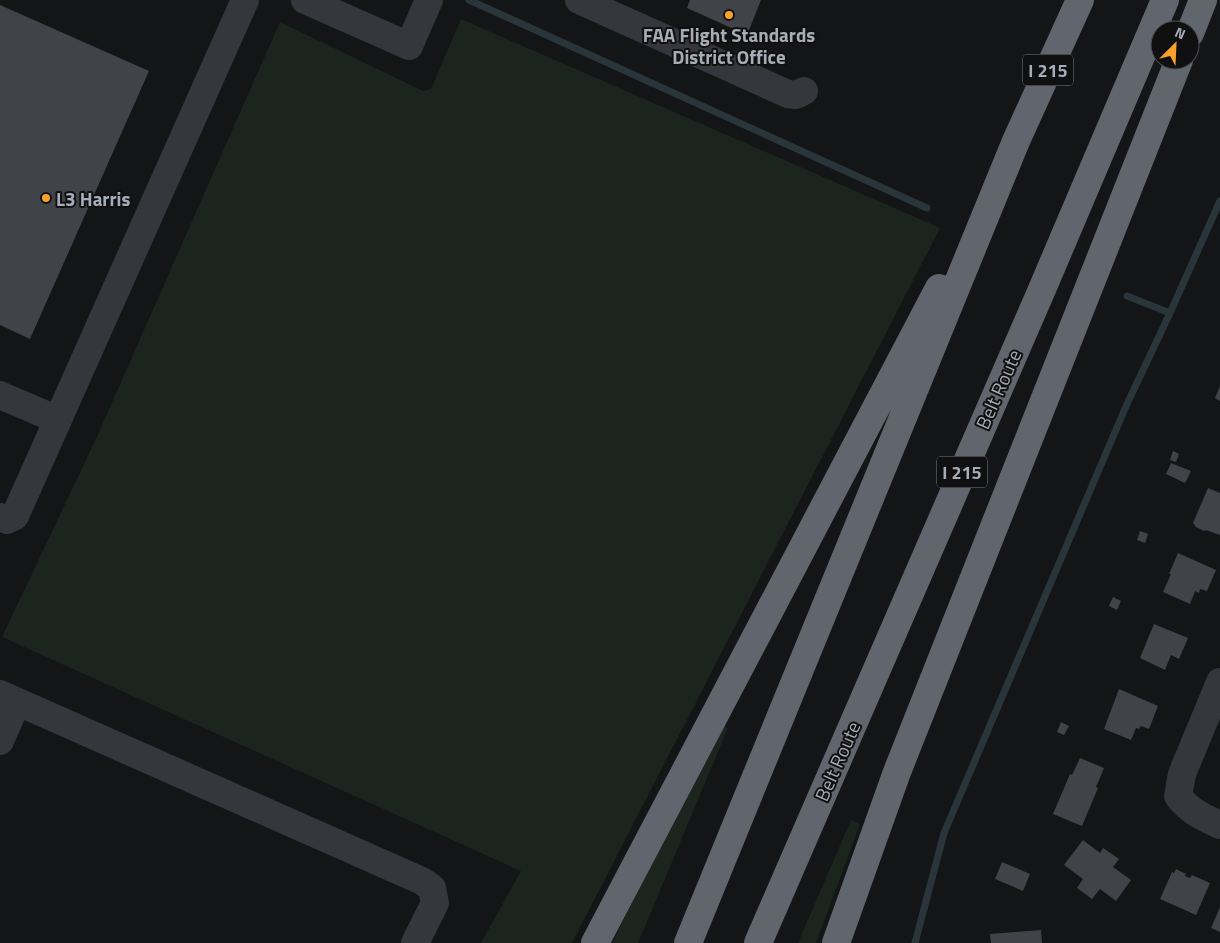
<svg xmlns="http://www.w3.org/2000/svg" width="1220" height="943" font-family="'Titillium Web',sans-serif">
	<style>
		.green { fill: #1c251d }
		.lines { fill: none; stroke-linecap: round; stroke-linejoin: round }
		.stream { stroke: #2a353b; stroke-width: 7 }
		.building { fill: #404347 }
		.minor { stroke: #35373c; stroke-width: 28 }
		.highway { stroke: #61656d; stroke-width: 28 }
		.poi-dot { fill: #f9a12a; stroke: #101011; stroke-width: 2 }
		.labels { text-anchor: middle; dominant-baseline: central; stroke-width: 4; stroke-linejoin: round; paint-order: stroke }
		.shield { fill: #101011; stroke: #797e85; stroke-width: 1 }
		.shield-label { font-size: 18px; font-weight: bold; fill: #a6adb7 }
		.poi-label { font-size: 19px; font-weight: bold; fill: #a6adb7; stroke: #101011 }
		.street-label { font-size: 19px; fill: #a6adb7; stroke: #101011 }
	</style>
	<rect width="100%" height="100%" fill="#141517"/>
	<path class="green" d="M461 19 940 228 572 943H481L521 871 2 637 95 441 280 22 423 91 431 89Z
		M721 725 728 728 638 943H612Z
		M851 820 860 824 816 943H798Z"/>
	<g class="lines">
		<path class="stream" d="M469 0 927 208
			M1127 296 1170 313
			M915 943 944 833 1127 404 1170 313 1220 201"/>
	</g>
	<path class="building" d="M690 0H761L747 35 687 8Z
		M0 5 149 71 30 339 0 325Z
		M1220 386V401L1215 398Z
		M1173 451 1179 454 1176 462 1170 460Z
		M1171 463 1191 471 1185 483 1166 474Z
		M1208 488 1220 493V535L1206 530 1204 531 1196 527 1193 523Z
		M1140 531 1148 534 1145 543 1137 540Z
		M1178 553 1216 570 1207 591 1200 589 1199 593 1195 591 1190 604 1163 592 1171 574H1169Z
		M1113 597 1121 601 1117 610 1109 606Z
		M1154 624 1188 638 1179 659 1171 655 1165 670 1140 658Z
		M1119 689 1158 706 1149 729 1141 726 1139 729 1136 728 1131 740 1104 729Z
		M1061 722 1069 726 1064 735 1057 732Z
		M1080 758 1104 768 1096 787 1098 788 1082 826 1053 814 1070 774 1072 775Z
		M1083 840 1100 853 1103 848 1119 859 1113 867 1131 880 1116 901 1100 889 1092 899 1077 888 1083 879 1064 865Z
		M1002 862 1030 874 1023 891 995 879Z
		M1176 869 1186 874 1185 876 1190 878 1192 875 1210 883 1196 915 1160 899 1172 872 1174 873Z
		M1220 907V932L1211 928Z
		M1041 930 1042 943H991L990 934Z"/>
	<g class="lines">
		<path class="minor" d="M305 0 409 46 429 0
			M579 0 788 94 796 95 804 91
			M0 395 58 420
			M0 517 7 520 15 516 245 0
			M1220 682 1182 774 1178 796C1189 811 1203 817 1220 825
			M0 694 422 881 432 888 435 903 415 943
			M0 741 17 702"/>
		<path class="highway" d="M1190 33 1203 0
			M595 943 939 288
			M688 943 1016 141 1080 0
			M758 943 1040 294 1165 0
			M836 943 897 772 1179 60"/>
	</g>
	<g class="poi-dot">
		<circle cx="729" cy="15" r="5"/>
		<circle cx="46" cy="198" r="5"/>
	</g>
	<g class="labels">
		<g class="shield">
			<rect x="1023" y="54.5" width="50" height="31" rx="4"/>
			<rect x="937" y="456.5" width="50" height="31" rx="4"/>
		</g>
		<g class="shield-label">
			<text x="1048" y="70">I 215</text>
			<text x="962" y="472">I 215</text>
		</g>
		<g class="poi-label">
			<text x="729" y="34">FAA Flight Standards<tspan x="729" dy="22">District Office</tspan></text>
			<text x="56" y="198" text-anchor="start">L3 Harris</text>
		</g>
		<g class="street-label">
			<text transform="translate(998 389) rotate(-66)">Belt Route</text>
			<text transform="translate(837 761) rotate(-66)">Belt Route</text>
		</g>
	</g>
	<g transform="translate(1175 45) rotate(24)"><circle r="24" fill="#101011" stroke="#4c4f53"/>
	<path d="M0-4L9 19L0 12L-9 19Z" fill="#f9a12a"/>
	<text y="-8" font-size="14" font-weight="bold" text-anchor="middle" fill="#a6adb7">N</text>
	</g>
</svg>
